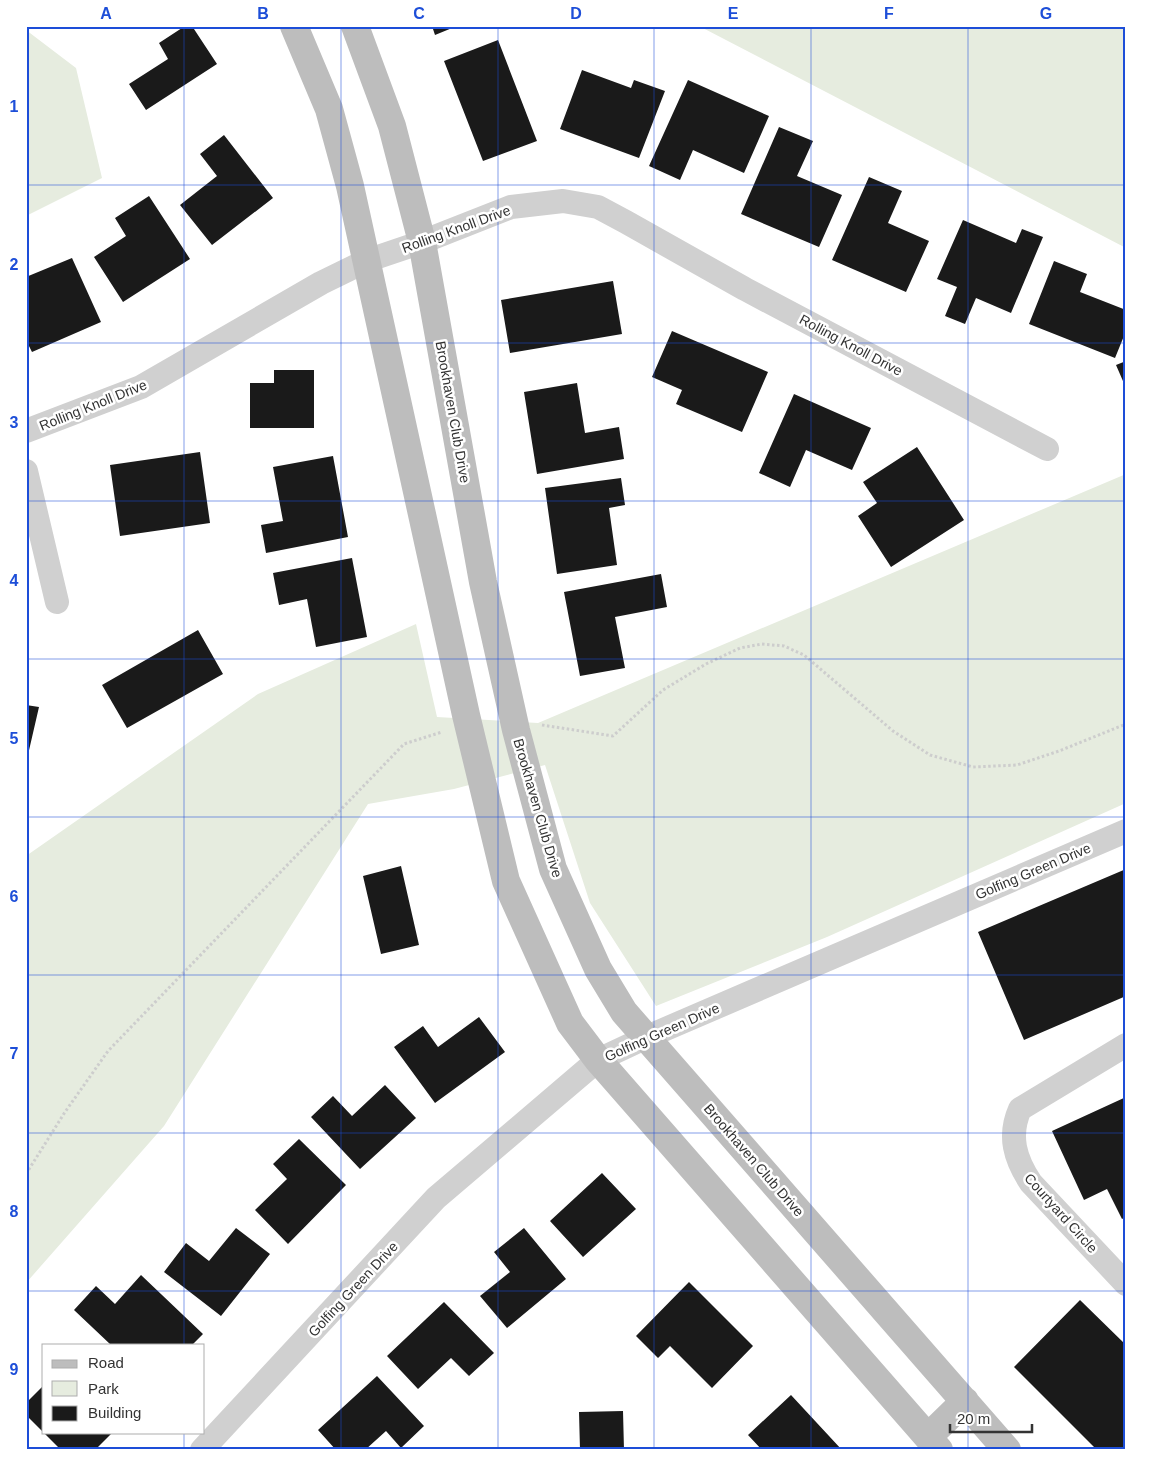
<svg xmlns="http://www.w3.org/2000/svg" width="1152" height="1476" font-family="Helvetica,sans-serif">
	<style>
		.green { fill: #e6ecdf }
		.building { fill: #1a1a1a }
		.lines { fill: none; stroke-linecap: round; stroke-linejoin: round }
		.path { stroke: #cdcdcd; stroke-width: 3; stroke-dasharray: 2.5 2.5; stroke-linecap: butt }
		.minor { stroke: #d0d0d0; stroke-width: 24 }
		.secondary { stroke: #bdbdbd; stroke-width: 28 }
		.grid { fill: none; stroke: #1d4ed8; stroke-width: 1; stroke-opacity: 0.55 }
		.labels { text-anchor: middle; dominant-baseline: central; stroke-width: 5; stroke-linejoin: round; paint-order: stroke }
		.street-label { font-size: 14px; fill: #333; stroke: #fff }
		.neatline { fill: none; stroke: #1d4ed8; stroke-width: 2 }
		.grid-label { font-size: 16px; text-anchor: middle; font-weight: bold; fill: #1d4ed8 }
	</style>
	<rect width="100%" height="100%" fill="#fff"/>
	<path class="green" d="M699 26H1126V248Z
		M26 30 76 68 102 178 26 216Z
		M1126 474V803L827 937 656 1006 590 903 545 765 454 789 368 804 164 1126 26 1283V856L258 694 416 624 437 717 538 723Z"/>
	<path class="building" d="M185 26H192L217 64 146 110 129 84 168 59 159 43Z
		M432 26H457L435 35Z
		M498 40 537 141 483 161 444 61Z
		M582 70 631 88 634 80 665 91 639 158 560 129Z
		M688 80 769 116 744 173 693 150 680 180 649 166Z
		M779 127 813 141 797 176 842 195 819 247 741 214Z
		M224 135 273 198 212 245 180 205 217 176 200 154Z
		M869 177 902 191 888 223 929 241 906 292 832 260Z
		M149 196 190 259 123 302 94 257 126 236 115 218Z
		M963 220 1016 243 1022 229 1043 237 1011 313 976 298 965 324 945 316 957 287 937 279Z
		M72 258 101 322 32 352 26 340V277Z
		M1054 261 1087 274 1080 292 1126 310V331L1115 358 1029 324Z
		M613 281 622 334 510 353 501 300Z
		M672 331 768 372 742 432 676 404 682 390 652 377Z
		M1126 361V388L1116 365Z
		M274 370H314V428H250V383H274Z
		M577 383 585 433 619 427 624 459 537 474 524 392Z
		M794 394 871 428 852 470 806 450 790 487 759 473Z
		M917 447 964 520 891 567 858 516 877 503 863 482Z
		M200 452 210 523 120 536 110 465Z
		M333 456 348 537 266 553 261 525 283 521 273 467Z
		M621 478 625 505 609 508 617 565 557 574 545 488Z
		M352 558 367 637 316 647 307 599 279 605 273 573Z
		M661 574 667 607 615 617 625 668 580 676 564 592Z
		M198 630 223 674 127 728 102 685Z
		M26 705 39 707 27 759H26Z
		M401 866 419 945 381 954 363 876Z
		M1126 869V996L1024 1040 978 932Z
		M479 1017 505 1052 435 1103 394 1047 423 1026 438 1047Z
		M385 1085 416 1118 360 1169 311 1117 333 1096 352 1116Z
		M1126 1097V1217L1122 1219 1107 1189 1084 1200 1052 1131Z
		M299 1139 346 1185 288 1244 255 1210 287 1179 273 1164Z
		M602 1173 636 1209 583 1257 550 1221Z
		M236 1228 270 1254 221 1316 164 1272 186 1243 209 1261Z
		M524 1228 566 1279 507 1328 480 1296 510 1272 494 1252Z
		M141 1275 203 1334 192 1345H111L74 1310 96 1286 115 1304Z
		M689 1282 753 1346 712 1388 670 1346 658 1358 636 1336Z
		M1080 1300 1126 1345V1450H1097L1014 1367Z
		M444 1302 494 1353 469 1376 451 1358 418 1389 387 1356Z
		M377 1376 424 1426 401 1448 386 1431 365 1450H336L318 1430Z
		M44 1385V1432H113L95 1450H61L26 1415V1403Z
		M791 1395 842 1450H762L748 1435Z
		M623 1411 624 1450H580L579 1412Z
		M534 1448H549V1450H534Z"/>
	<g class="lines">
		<path class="path" d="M542 725 613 736 663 690 706 664 740 648 762 644 784 646 804 655 893 731 930 755 973 767 1017 765 1059 751 1126 724
			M26 1174 65 1112 108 1051 404 744 442 732"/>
		<path class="minor" d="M26 431 141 387 321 283 366 261 422 242 511 207 563 201 598 207 626 222 745 289 1047 449
			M26 471 57 602
			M1126 1045 1020 1109C1008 1136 1015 1159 1031 1183L1126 1284
			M202 1450 436 1198 598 1060 647 1037 1126 831"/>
		<path class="secondary" d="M294 26 329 109 350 186 466 715 506 881 570 1023 598 1060 939 1450
			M355 26 392 126 422 242 483 582 516 730 553 869 598 969 624 1012 1007 1450
			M928 1437 965 1401"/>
	</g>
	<path class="grid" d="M184 26V1345M341 26V1450M498 26V1450M654 26V1450M811 26V1450M968 26V1450M26 185H1126M26 343H1126M26 501H1126M26 659H1126M26 817H1126M26 975H1126M26 1133H1126M26 1291H1126M184 1432V1450"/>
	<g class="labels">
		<g class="street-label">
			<text transform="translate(456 229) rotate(-20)">Rolling Knoll Drive</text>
			<text transform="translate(851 345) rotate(28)">Rolling Knoll Drive</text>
			<text transform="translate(93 405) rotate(-22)">Rolling Knoll Drive</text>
			<text transform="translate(453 412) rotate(80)">Brookhaven Club Drive</text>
			<text transform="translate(538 808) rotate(74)">Brookhaven Club Drive</text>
			<text transform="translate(1033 871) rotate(-23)">Golfing Green Drive</text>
			<text transform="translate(662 1032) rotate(-24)">Golfing Green Drive</text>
			<text transform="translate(754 1160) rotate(49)">Brookhaven Club Drive</text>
			<text transform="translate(1061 1213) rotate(48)">Courtyard Circle</text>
			<text transform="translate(353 1289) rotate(-47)">Golfing Green Drive</text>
		</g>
	</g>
	<rect width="1152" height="1476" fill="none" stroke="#ffffff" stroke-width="55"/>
	<rect x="42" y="1344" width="162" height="90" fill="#ffffff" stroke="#adadad"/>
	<rect x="52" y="1360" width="25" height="8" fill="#bdbdbd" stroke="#adadad"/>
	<text x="88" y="1368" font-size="15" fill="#333333">Road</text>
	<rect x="52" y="1381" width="25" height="15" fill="#e6ecdf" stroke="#adadad"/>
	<text x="88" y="1394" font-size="15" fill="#333333">Park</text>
	<rect x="52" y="1406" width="25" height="15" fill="#1a1a1a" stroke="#adadad"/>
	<text x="88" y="1418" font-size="15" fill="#333333">Building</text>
	<path d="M950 1424v8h82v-8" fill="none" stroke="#333333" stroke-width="2.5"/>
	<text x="957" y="1424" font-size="15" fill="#333333" stroke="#ffffff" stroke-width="4" paint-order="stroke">20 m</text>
	<rect x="28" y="28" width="1096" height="1420" class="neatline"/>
	<g class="grid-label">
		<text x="106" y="19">A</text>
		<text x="263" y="19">B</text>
		<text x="419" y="19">C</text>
		<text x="576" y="19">D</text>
		<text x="733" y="19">E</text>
		<text x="889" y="19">F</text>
		<text x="1046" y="19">G</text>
		<text x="14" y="112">1</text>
		<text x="14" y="270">2</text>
		<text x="14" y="428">3</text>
		<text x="14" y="586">4</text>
		<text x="14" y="744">5</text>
		<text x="14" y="902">6</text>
		<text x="14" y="1059">7</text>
		<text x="14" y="1217">8</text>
		<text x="14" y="1375">9</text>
	</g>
</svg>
